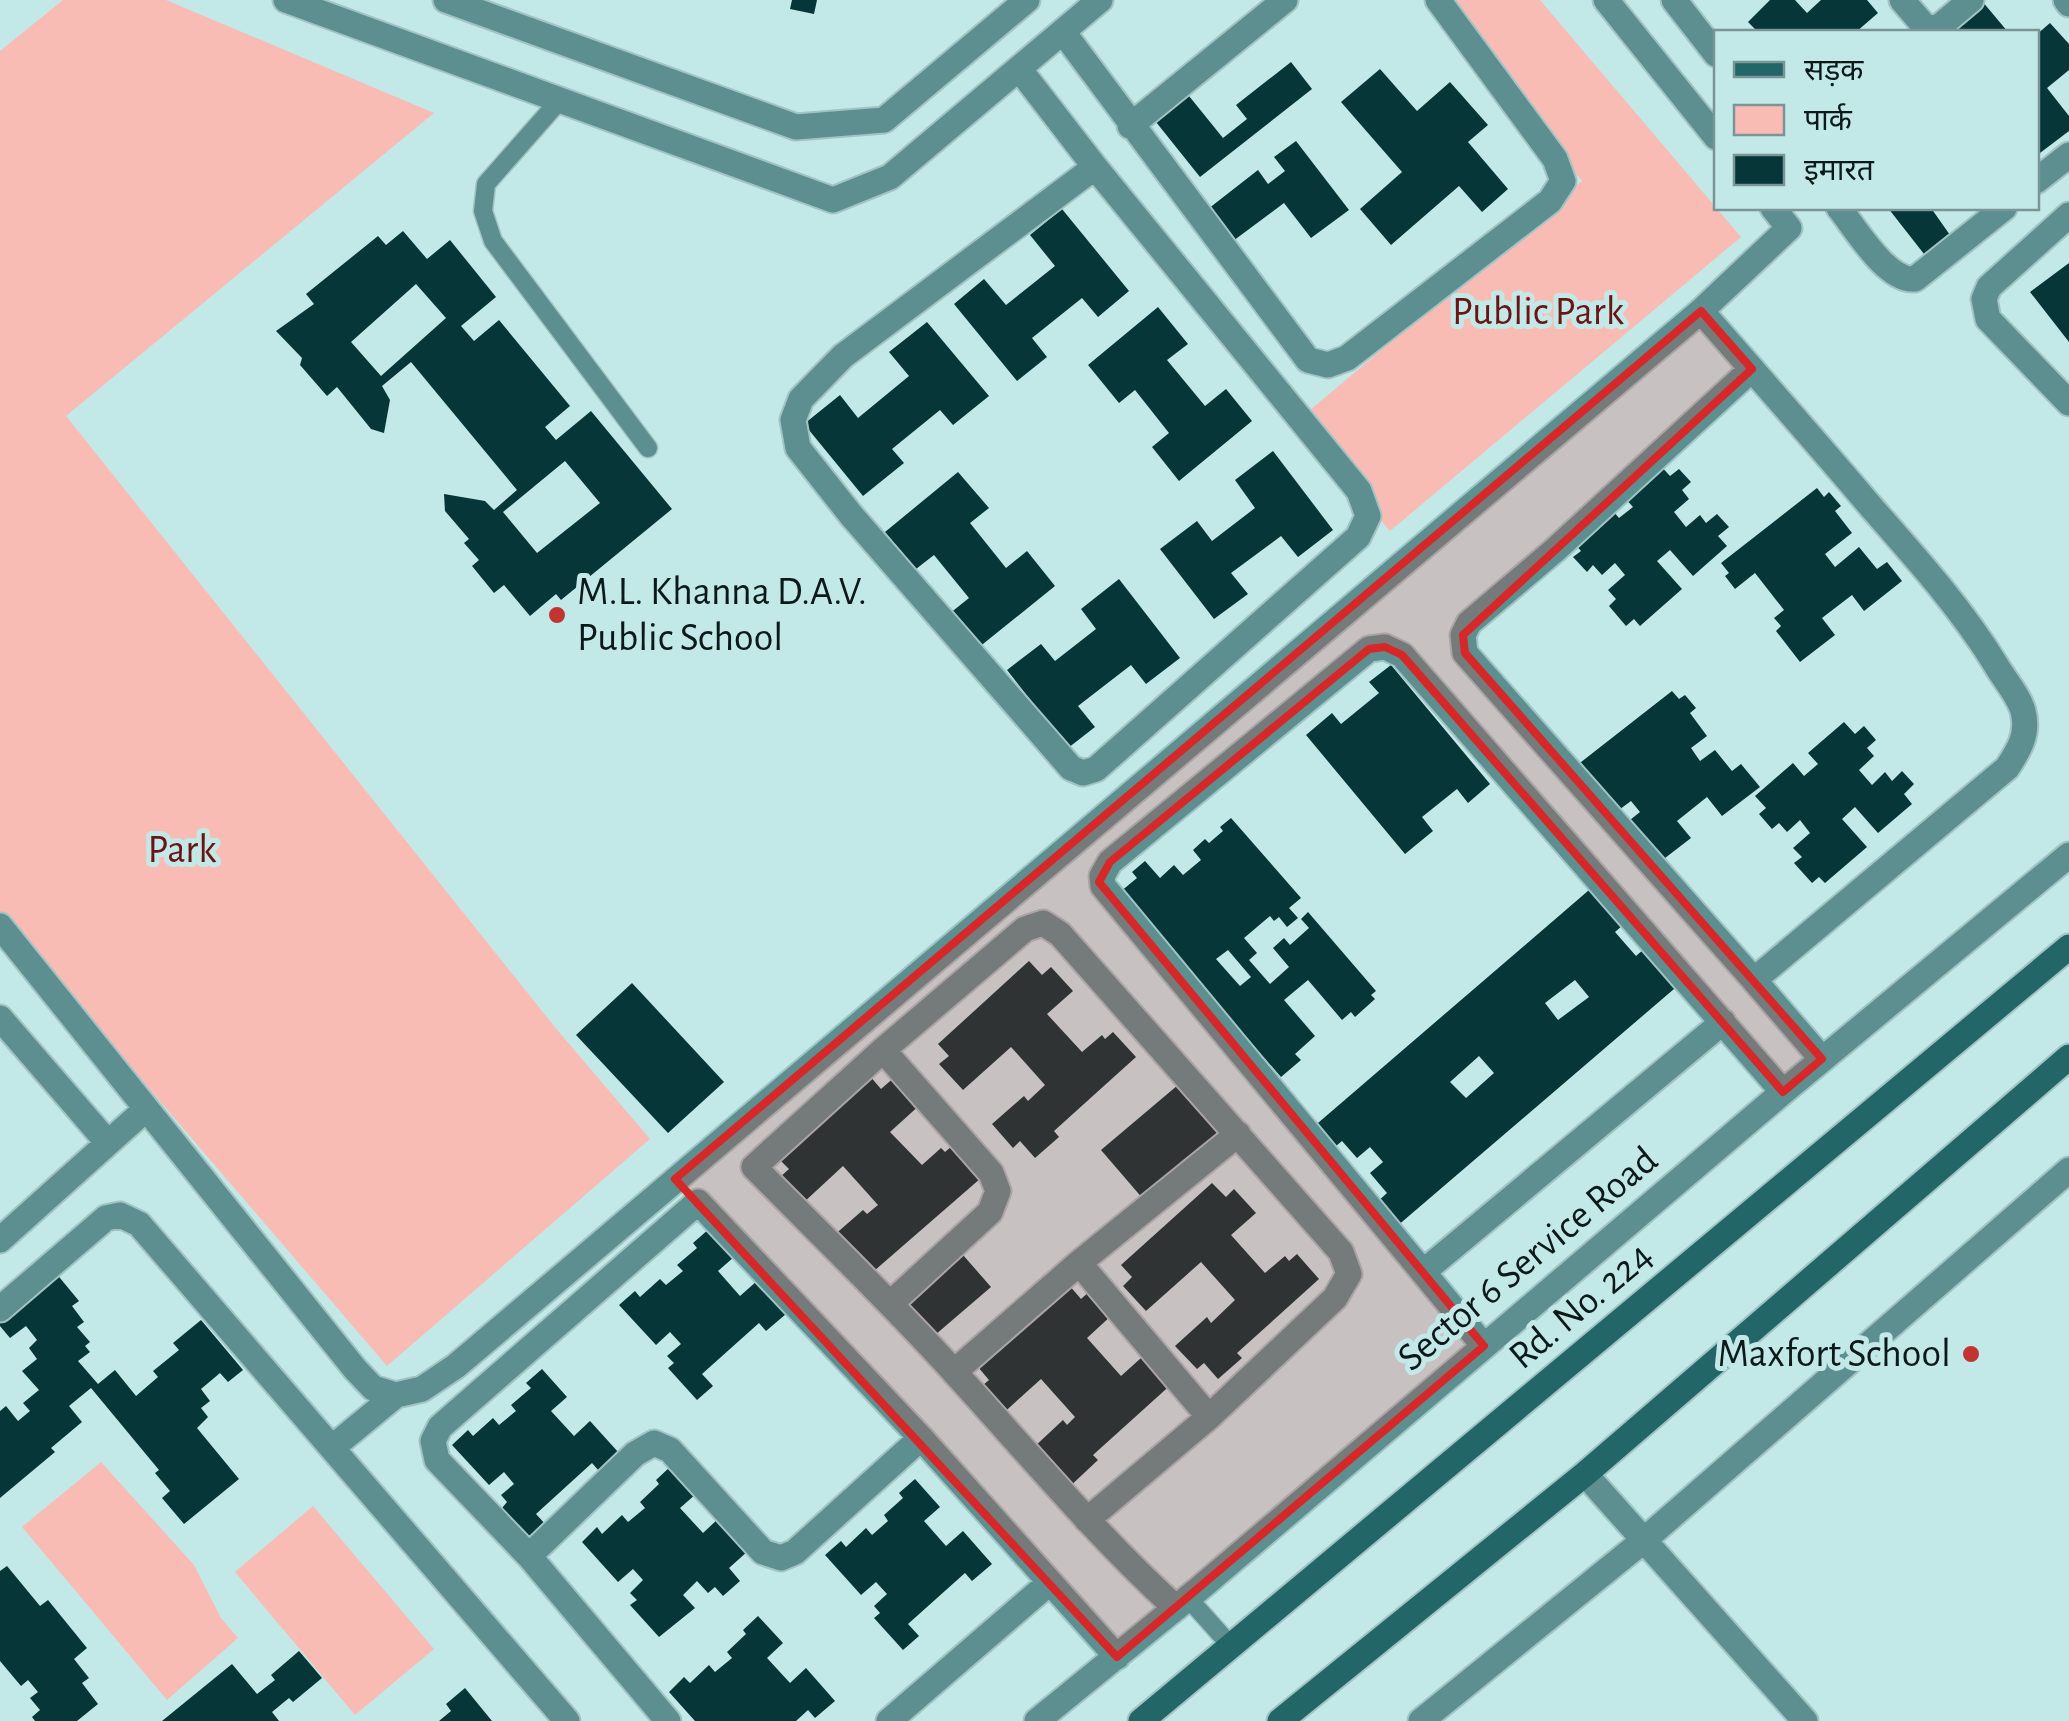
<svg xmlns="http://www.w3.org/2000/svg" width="2069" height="1721" font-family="'Alegreya Sans','Noto Sans Devanagari',sans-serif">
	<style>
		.green { fill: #f8bcb5 }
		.building { fill: #063637; fill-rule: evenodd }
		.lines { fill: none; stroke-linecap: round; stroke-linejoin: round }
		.service-casing { stroke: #a2c3c3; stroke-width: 21 }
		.minor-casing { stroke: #a2c3c3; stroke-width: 29 }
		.tertiary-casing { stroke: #a2c3c3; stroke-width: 29 }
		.secondary-casing { stroke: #a2c3c3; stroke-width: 29 }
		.service { stroke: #5d8f90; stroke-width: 18 }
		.minor { stroke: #5d8f90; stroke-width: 25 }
		.tertiary { stroke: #5d8f90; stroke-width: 25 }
		.secondary { stroke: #236667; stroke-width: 25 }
		.marked { fill: #d62828; fill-opacity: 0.2; stroke: #d62828; stroke-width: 8; stroke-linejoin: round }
		.poi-dot { fill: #c23432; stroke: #c3e8e8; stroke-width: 4 }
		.labels { text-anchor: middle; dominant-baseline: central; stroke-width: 10; stroke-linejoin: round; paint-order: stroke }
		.park-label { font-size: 40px; fill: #6b1414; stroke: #c3e8e8 }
		.poi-label { font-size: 40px; fill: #0b1919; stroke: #c3e8e8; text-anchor: start }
		.street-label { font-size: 40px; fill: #0b1919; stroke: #c3e8e8 }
	</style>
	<rect width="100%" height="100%" fill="#c3e8e8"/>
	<path class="green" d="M63 0H166L434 113 66 416 554 1026 650 1139 387 1366 0 915V51Z
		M1429 0H1540L1741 237 1390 531 1297 421 1582 181Z
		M101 1462 194 1565 221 1618 238 1638 167 1700 22 1527Z
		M313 1506 434 1649 355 1715 235 1572Z"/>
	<path class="building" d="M792 0H817L814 14 790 9Z
		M1770 0H1795L1807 13 1821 0H1867L1878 13 1856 32H1758L1748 22Z
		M1982 1 2008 32H1956L1951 27Z
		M2050 23 2069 44V70L2047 88 2069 116V131L2036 156V35Z
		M1291 62 1312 89 1200 177 1156 122 1189 96 1223 138 1247 119 1236 105Z
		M1380 69 1417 111 1450 82 1488 125 1468 142 1508 189 1482 212 1459 186 1391 245 1360 209 1402 172 1341 102Z
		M1296 141 1349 210 1311 238 1284 203 1233 241 1208 209 1258 170 1268 184 1285 171 1274 157Z
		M1888 208H1931L1950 235 1924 254Z
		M1062 209 1129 291 1098 317 1082 298 1032 338 1047 357 1017 381 954 304 984 279 1006 305 1055 266 1030 235Z
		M403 231 427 259 450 240 496 297 461 326 474 341 499 320 570 406 545 427 556 440 591 411 672 509 561 600 556 594 530 616 504 585 494 593 472 566 479 560 464 543 469 539 445 511 444 494 485 501 494 510 517 490 411 362 382 386 390 400 384 433 371 429 337 387 327 396 300 365 302 358 276 331 314 304 306 294 378 236 386 245ZM416 284 446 318 381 376 351 342ZM565 461 600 503 537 553 503 512Z
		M2069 263V342L2030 292Z
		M1158 307 1188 344 1167 360 1205 406 1226 389 1252 421 1179 481 1152 447 1169 433 1135 390 1119 403 1088 365Z
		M927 322 989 396 953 425 940 410 892 449 904 463 863 496 804 424 840 395 858 418 909 376 889 352Z
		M1273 451 1333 530 1298 557 1281 536 1231 573 1248 594 1214 619 1160 549 1197 521 1212 541 1255 508 1235 480Z
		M1659 464 1670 476 1679 469 1691 482 1682 490 1689 499 1674 512 1686 527 1700 515 1706 523 1717 514 1729 527 1718 536 1727 546 1693 576 1670 550 1657 561 1682 589 1640 626 1634 619 1626 626 1609 606 1616 599 1608 590 1625 575 1615 563 1602 575 1593 565 1587 572 1573 557 1581 551 1570 538 1608 505 1619 518 1633 507 1623 496Z
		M958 472 989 508 970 523 1006 568 1027 551 1055 586 978 648 949 614 969 598 934 555 916 569 885 532Z
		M1817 488 1824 497 1829 492 1841 506 1835 511 1852 533 1825 554 1835 567 1859 547 1877 569 1887 562 1902 581 1864 611 1852 595 1822 618 1835 635 1800 662 1776 631 1781 626 1774 618 1784 610 1755 573 1735 589 1725 576 1729 573 1721 563Z
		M1119 579 1180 658 1146 684 1131 665 1078 706 1095 727 1068 748 1007 670 1041 644 1055 661 1096 629 1081 609Z
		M1391 665 1490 784 1468 803 1457 789 1422 817 1433 831 1405 854 1306 735 1332 713 1341 724 1379 693 1369 682Z
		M1672 691 1679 699 1685 695 1696 708 1690 713 1707 736 1691 748 1700 761 1715 750 1732 771 1741 764 1760 787 1722 816 1707 797 1677 821 1691 838 1656 865 1630 820 1640 812 1631 801 1612 815 1576 766Z
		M1844 722 1855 734 1864 726 1876 740 1867 748 1874 756 1859 770 1872 785 1885 772 1892 781 1902 771 1914 784 1904 794 1912 804 1878 833 1855 807 1842 819 1867 847 1825 883 1819 877 1812 883 1794 863 1802 857 1793 848 1810 833 1800 820 1787 832 1779 823 1772 829 1759 814 1766 808 1755 796 1793 763 1804 776 1818 764 1808 753Z
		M1231 818 1301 898 1289 908 1298 918 1287 927 1279 917 1274 921 1270 916 1244 938 1257 953 1249 960 1270 984 1289 967 1273 948 1284 938 1290 945 1309 928 1301 919 1308 912 1376 991 1371 995 1375 999 1355 1017 1351 1012 1342 1020 1308 980 1284 1000 1315 1036 1295 1054 1301 1060 1281 1077 1120 892 1137 878 1132 872 1145 861 1160 878 1174 865 1183 875 1201 860 1193 850 1205 839 1209 843 1223 831 1220 827ZM1228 950 1251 977 1240 986 1216 959Z
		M1596 884 1623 925 1615 932 1636 956 1644 949 1681 983 1396 1227 1375 1204 1387 1193 1370 1173 1383 1162 1370 1147 1357 1158 1342 1141 1330 1151 1311 1129ZM1575 980 1589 997 1558 1020 1545 1003ZM1479 1056 1494 1073 1466 1098 1450 1082Z
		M1029 961 1042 975 1051 967 1073 991 1047 1014 1082 1052 1102 1035 1105 1039 1113 1032 1136 1057 1054 1131 1059 1137 1035 1158 1020 1141 1013 1148 992 1124 1024 1096 1028 1101 1045 1085 1011 1047 963 1090 939 1064 949 1056 938 1044Z
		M632 983 724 1082 668 1133 576 1035Z
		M869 1075 881 1089 897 1075 922 1103 890 1132 922 1165 941 1148 945 1152 952 1146 981 1178 874 1271 860 1255 853 1261 832 1237 863 1210 867 1214 878 1205 843 1166 802 1204 779 1178 789 1169 777 1157Z
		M1178 1085 1221 1135 1144 1200 1101 1150Z
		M1212 1183 1226 1197 1234 1189 1256 1213 1231 1235 1265 1273 1285 1256 1289 1261 1297 1254 1319 1279 1237 1353 1242 1358 1218 1379 1204 1363 1197 1369 1175 1346 1207 1317 1211 1323 1235 1300 1201 1262 1146 1311 1123 1286 1132 1277 1121 1265Z
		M709 1229 734 1257 718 1271 740 1296 757 1281 786 1314 766 1331 759 1323 702 1374 713 1386 697 1400 668 1368 674 1363 667 1356 681 1344 670 1332 656 1345 619 1305 635 1291 640 1297 660 1279 666 1285 683 1271 677 1265 697 1248 693 1243Z
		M963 1255 991 1287 928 1341 900 1309Z
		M55 1272 79 1301 72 1306 84 1322 77 1327 90 1342 85 1346 90 1352 78 1361 98 1384 115 1370 136 1396 158 1377 153 1371 179 1350 173 1343 201 1320 243 1370 228 1382 220 1373 201 1389 210 1401 201 1408 208 1417 197 1428 239 1479 184 1524 162 1498 170 1491 155 1473 159 1470 91 1388 69 1406 82 1422 51 1448 55 1452 0 1498V1411L6 1406 18 1421 30 1411 23 1403 39 1390 22 1371 37 1359 29 1348 37 1340 26 1326 10 1338 0 1326V1318Z
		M1069 1285 1081 1299 1090 1291 1112 1315 1087 1338 1121 1376 1141 1358 1145 1363 1152 1356 1175 1381 1093 1455 1098 1460 1066 1490 1032 1449 1063 1420 1067 1425 1075 1417 1041 1379 999 1417 976 1391 989 1380 978 1367Z
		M542 1369 567 1397 551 1411 574 1436 590 1421 619 1453 599 1471 592 1463 536 1514 547 1526 530 1540 502 1508 507 1502 501 1495 514 1484 504 1472 489 1485 452 1445 468 1430 473 1436 493 1418 499 1425 516 1411 511 1405 531 1388 526 1383Z
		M671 1466 696 1494 680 1508 703 1533 719 1518 748 1551 729 1568 740 1581 723 1596 715 1587 708 1593 697 1581 683 1595 695 1608 659 1637 630 1605 637 1600 630 1593 643 1580 633 1569 618 1582 582 1542 597 1527 602 1534 622 1515 628 1522 645 1508 640 1502 659 1484 656 1480Z
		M915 1479 940 1507 924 1521 946 1546 963 1531 992 1564 972 1581 965 1573 908 1624 919 1636 903 1650 874 1618 880 1613 874 1606 887 1594 876 1582 861 1595 825 1555 841 1541 846 1547 866 1528 872 1535 888 1521 884 1515 903 1498 899 1493Z
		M7 1566 40 1606 48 1600 87 1648 74 1659 89 1678 82 1683 98 1704 77 1721H35L32 1717 40 1710 30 1698 38 1692 28 1680 21 1686 0 1661V1571Z
		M758 1616 783 1643 767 1658 790 1683 806 1668 835 1701 815 1718 808 1710 796 1721H695L669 1692 684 1677 690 1683 709 1665 715 1672 732 1658 727 1652 746 1634 743 1630Z
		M299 1651 322 1678 293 1702 289 1698 272 1712 279 1721H162L232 1664 257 1694 275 1680 271 1675Z
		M465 1688 492 1721H439L451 1711 446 1704Z"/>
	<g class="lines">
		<defs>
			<path id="service" d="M559 101 486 184 483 211 493 241 648 448
				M1188 1598 1231 1646"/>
			<path id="minor" d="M1606 0 1716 137
				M1674 0 1716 54
				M1902 0 1927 29 1940 26 1971 0
				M2066 0 2069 4
				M1063 32 1308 360 1328 365 1347 358 1550 201 1563 181 1555 159 1438 0
				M1020 70 1095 167 1359 491 1368 516 1358 537 1096 769 1083 773 1071 768 851 515 798 448 793 420 801 399 843 356 1095 167
				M1130 126 1285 0
				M2036 181 2069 155
				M1839 208C1856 229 1887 282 1915 279L2004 208
				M2069 215 1989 287 1984 299 1988 319 2069 403
				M1701 311C1758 376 1816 442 1872 508 1916 558 1961 608 1996 665 2004 679 2019 696 2023 711 2029 734 2019 750 2007 768L1754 980 1465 653 1463 635 1469 623 1555 550 1752 369
				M0 926 355 1369 373 1388 396 1395
				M1754 980 1822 1059
				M0 1018 108 1143
				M1723 1022 1423 1272 1103 886 1102 876 1110 862 1369 649 1385 647 1402 655 1783 1092
				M883 1050 991 1173 998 1191 990 1212 890 1304
				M0 1240 146 1109
				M1079 1263 1209 1417
				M1423 1272 1484 1346
				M0 1309 106 1218 120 1215 139 1224 567 1721
				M954 1372 1079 1263 1238 1134
				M333 1447 396 1395 422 1389 456 1366 1701 311 1789 228 1773 208
				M1585 1474 1805 1721
				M1087 1520 1209 1417 1335 1298 1349 1274 1341 1252 1060 934 1043 923 1025 929 883 1050 754 1167C822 1236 892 1303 957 1375 1029 1454 1097 1536 1176 1608
				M529 1556 635 1454 654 1443 670 1450 763 1552 781 1558 795 1552 921 1438
				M668 1721 529 1556 437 1460 433 1441 440 1427 698 1202 921 1438 1117 1657
				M889 1721 1049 1583
				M1037 1721 1199 1589 1783 1092 2069 855
				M1421 1721 1643 1541 2069 1170"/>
			<path id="tertiary" d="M286 0 833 200 890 177 1100 0
				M446 0 796 127 884 120 1027 0"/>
			<path id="secondary" d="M1141 1721 2069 947
				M1280 1721 1585 1474 2069 1057"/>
		</defs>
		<use href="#service" class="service-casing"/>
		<use href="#minor" class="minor-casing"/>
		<use href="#tertiary" class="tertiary-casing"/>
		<use href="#secondary" class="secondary-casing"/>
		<use href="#service" class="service"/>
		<use href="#minor" class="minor"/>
		<use href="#tertiary" class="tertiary"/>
		<use href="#secondary" class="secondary"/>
	</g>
	<path class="marked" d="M1701 311 1752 369 1463 635 1465 653 1822 1059 1783 1092 1402 655 1385 647 1369 649 1110 862 1099 882 1484 1346 1117 1657 675 1179Z"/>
	<g class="poi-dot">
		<circle cx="557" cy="615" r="10"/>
		<circle cx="1971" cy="1354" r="10"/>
	</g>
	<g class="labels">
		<g class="park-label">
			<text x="1538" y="312">Public Park</text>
			<text x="182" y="850">Park</text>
		</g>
		<g class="poi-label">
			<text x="577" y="592">M.L. Khanna D.A.V.<tspan x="577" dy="46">Public School</tspan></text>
			<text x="1951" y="1354" text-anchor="end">Maxfort School</text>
		</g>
		<g class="street-label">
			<text transform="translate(1528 1259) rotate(-40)">Sector 6 Service Road</text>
			<text transform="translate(1581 1306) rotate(-40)">Rd. No. 224</text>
		</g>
	</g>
	<rect x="1714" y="30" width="325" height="180" fill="#c3e8e8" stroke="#799595" stroke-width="2.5"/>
	<rect x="1734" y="62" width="50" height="15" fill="#236667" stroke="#799595" stroke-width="2.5"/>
	<text x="1804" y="80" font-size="30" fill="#0b1919">सड़क</text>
	<rect x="1734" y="105" width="50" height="30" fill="#f8bcb5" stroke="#799595" stroke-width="2.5"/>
	<text x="1804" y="130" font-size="30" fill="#0b1919">पार्क</text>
	<rect x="1734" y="155" width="50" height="30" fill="#063637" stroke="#799595" stroke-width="2.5"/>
	<text x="1804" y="180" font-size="30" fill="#0b1919">इमारत</text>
</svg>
